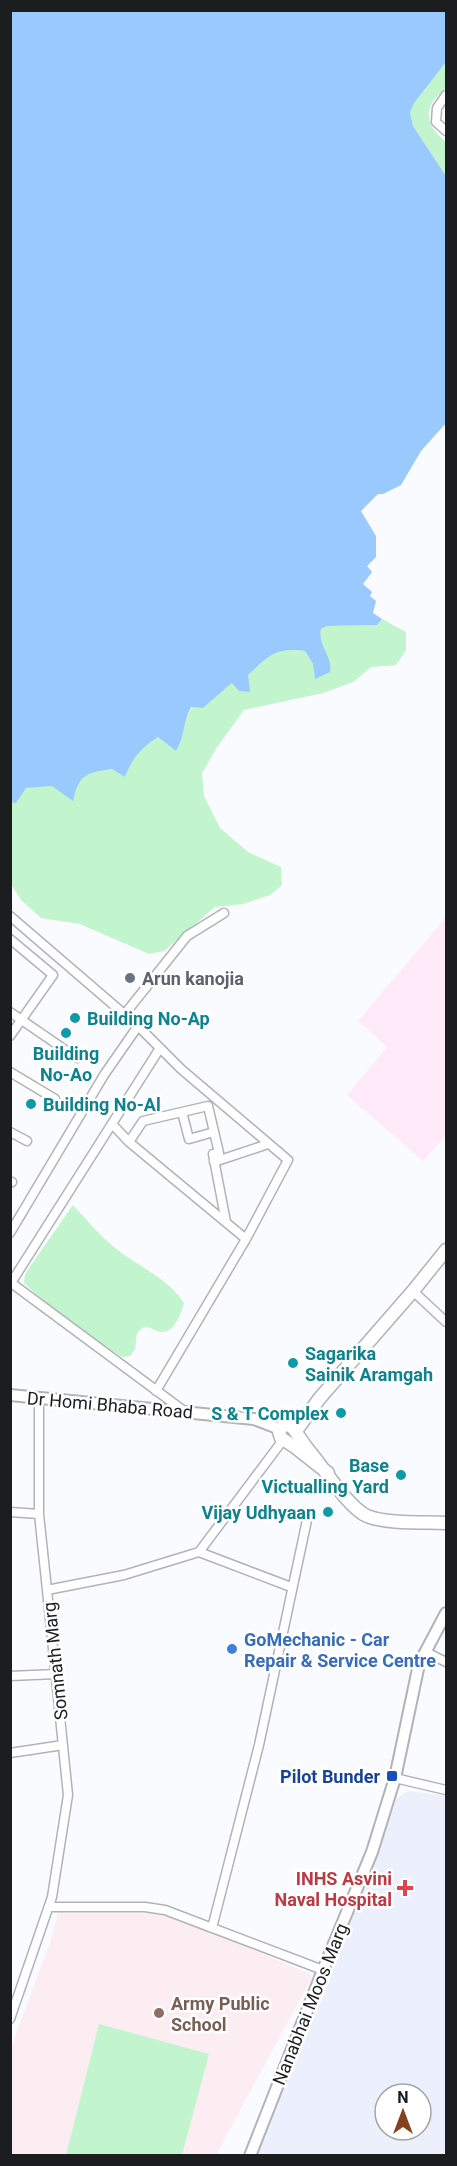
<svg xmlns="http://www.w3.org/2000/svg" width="457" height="2166" font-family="Roboto,sans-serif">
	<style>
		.built { fill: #ecf0fc; fill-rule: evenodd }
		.industrial { fill: #ffeafa }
		.education { fill: #fcedf3 }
		.green { fill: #c2f4cd }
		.water { fill: #99c9fd }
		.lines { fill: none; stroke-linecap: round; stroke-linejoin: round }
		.minor-casing { stroke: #b1b3b8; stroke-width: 11 }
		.tertiary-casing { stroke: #b1b3b8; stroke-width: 14 }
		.secondary-casing { stroke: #b1b3b8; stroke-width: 15 }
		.minor { stroke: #fff; stroke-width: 8 }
		.tertiary { stroke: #fff; stroke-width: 10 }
		.secondary { stroke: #fff; stroke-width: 12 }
		.worship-dot { fill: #6b7280; stroke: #fff; stroke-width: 2 }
		.culture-dot { fill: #0f9aa8; stroke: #fff; stroke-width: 2 }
		.shop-dot { fill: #3f7fe0; stroke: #fff; stroke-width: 2 }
		.transit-dot { fill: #1a4fb4; stroke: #fff; stroke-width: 2 }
		.health-dot { fill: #e0444e; stroke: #fff; stroke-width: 2 }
		.education-dot { fill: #8d6e63; stroke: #fff; stroke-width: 2 }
		.labels { text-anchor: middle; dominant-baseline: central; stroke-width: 5; stroke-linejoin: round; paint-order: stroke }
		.worship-label { font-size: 18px; font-weight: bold; fill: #5b616d; stroke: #fff; text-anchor: start }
		.culture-label { font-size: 18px; font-weight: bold; fill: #0d838f; stroke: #fff; text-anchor: start }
		.street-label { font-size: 18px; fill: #1c1d1f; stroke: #fff }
		.shop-label { font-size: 18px; font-weight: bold; fill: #366cbe; stroke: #fff; text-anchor: start }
		.transit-label { font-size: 18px; font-weight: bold; fill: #164399; stroke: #fff; text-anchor: end }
		.health-label { font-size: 18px; font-weight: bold; fill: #be3a42; stroke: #fff; text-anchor: end }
		.education-label { font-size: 18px; font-weight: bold; fill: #785e54; stroke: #fff; text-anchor: start }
	</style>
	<rect width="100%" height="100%" fill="#fafbfe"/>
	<path class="built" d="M408 1791 446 1796V2155L256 2156 331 1977 396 1799ZM385 2094H421V2130H385Z"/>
	<path class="industrial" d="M446 917V1135L423 1161 347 1095 387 1047 358 1021Z"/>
	<path class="education" d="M58 1913H164L313 1975 216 2155H11L10 2050 50 1943Z"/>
	<path class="green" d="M446 62C446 69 448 80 446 86 443 92 436 96 433 101 422 118 434 132 446 142V176L413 126 410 112 413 103Z
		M382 619 406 632V650L396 665 371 667 353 682 323 693 244 710 217 747 202 773 204 796 220 828 248 852 281 867 282 885 270 895 243 904 215 907 164 951 149 954 80 924 41 918 21 900 11 884V802H16L25 788 77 783 89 773 112 769 125 776C133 757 140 748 158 737L176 751C185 737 183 722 192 707L203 708 232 683 248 675 270 655 287 648 305 651 313 664 321 629 327 626 377 625Z
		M73 1205C86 1219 100 1236 115 1248 137 1266 168 1278 184 1303 181 1314 173 1337 157 1331 151 1328 150 1327 143 1327L137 1333 135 1349 130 1356 122 1357 61 1317 24 1283 25 1275 29 1268Z
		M99 2024 209 2054 182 2155H66Z"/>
	<path class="water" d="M11 10 446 11V62L414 103 410 112 413 126 446 176V423L421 451 401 485 383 494H378L361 511 376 536V557L367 566 372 572 363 584 372 592 370 596 376 601 373 613 382 619 377 625 327 626 321 629C317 645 333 656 330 672L315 679 313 664 305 651C275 647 269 656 248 675L250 692 239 691 232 683 203 708 191 707C183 722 185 737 176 751L158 737C141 748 132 758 125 777L112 769C86 773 79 774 73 801L52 786 26 788 16 803 11 802Z"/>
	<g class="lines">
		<defs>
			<path id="minor" d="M446 95 437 108 436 122 446 131
				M10 916 138 1026 181 1069 288 1160 246 1239
				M10 939 53 975 10 1036
				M10 1012 77 1058
				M124 1015 187 936 224 913
				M10 1072 55 1099
				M182 1112 189 1139 214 1132
				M112 1124 129 1142 246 1239 156 1391
				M10 1132 27 1141
				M129 1142 143 1121 208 1106 219 1153 213 1154 226 1222
				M214 1162 268 1144
				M10 1182H12
				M10 1233 104 1075 138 1026
				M10 1282 184 1411
				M11 1283 160 1048
				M413 1291 446 1322
				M39 1398V1514L47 1590
				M10 1512 39 1514
				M199 1552 291 1587
				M426 1652 446 1662
				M10 1676 56 1674
				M10 1753 63 1745
				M395 1778 446 1790
				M49 1907H145L165 1910 323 1970
				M212 1928 259 1745 307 1520
				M10 2019 52 1897 68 1795 47 1590 124 1575 199 1552 283 1440"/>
			<path id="tertiary" d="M10 1395 254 1419 280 1429
				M250 2156 323 1970 372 1852 395 1778 419 1664 446 1613"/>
			<path id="secondary" d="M296 1431 319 1399 413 1291 446 1250
				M328 1473 295 1447 281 1438 279 1432 283 1426 289 1425C294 1427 305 1447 311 1453 325 1470 349 1508 367 1516 386 1524 425 1522 446 1523"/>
		</defs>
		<use href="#minor" class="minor-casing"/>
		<use href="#tertiary" class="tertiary-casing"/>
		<use href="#secondary" class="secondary-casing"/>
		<use href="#minor" class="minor"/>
		<use href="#tertiary" class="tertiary"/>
		<use href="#secondary" class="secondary"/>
	</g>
	<circle class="worship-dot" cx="130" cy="978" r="6"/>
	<g class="culture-dot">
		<circle cx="75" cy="1018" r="6"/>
		<circle cx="66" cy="1033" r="6"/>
		<circle cx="31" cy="1104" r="6"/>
		<circle cx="293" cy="1363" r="6"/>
		<circle cx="341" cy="1413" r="6"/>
		<circle cx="401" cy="1475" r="6"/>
		<circle cx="328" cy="1512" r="6"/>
	</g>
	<circle class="shop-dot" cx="232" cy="1649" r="6"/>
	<rect class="transit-dot" x="386" y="1770" width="12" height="12" rx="3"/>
	<path class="health-dot" d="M402 1879h6v6h6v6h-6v6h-6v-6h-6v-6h6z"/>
	<circle class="education-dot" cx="159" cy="2013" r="6"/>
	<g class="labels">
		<g class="worship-label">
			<text x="142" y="978">Arun kanojia</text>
		</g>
		<g class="culture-label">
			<text x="87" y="1018">Building No-Ap</text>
			<text x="66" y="1053" text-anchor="middle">Building<tspan x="66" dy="21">No-Ao</tspan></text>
			<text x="43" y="1104">Building No-Al</text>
			<text x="305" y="1353">Sagarika<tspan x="305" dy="21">Sainik Aramgah</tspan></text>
			<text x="329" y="1413" text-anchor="end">S &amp; T Complex</text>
			<text x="389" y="1465" text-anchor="end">Base<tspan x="389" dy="21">Victualling Yard</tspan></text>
			<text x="316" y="1512" text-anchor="end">Vijay Udhyaan</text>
		</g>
		<g class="street-label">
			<text transform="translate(110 1405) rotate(5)">Dr Homi Bhaba Road</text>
			<text transform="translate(55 1661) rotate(-96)">Somnath Marg</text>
			<text transform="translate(310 2004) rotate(-68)">Nanabhai Moos Marg</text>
		</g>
		<g class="shop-label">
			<text x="244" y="1639">GoMechanic - Car<tspan x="244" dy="21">Repair &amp; Service Centre</tspan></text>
		</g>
		<g class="transit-label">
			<text x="380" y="1776">Pilot Bunder</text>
		</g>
		<g class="health-label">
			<text x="392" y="1878">INHS Asvini<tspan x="392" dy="21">Naval Hospital</tspan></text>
		</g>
		<g class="education-label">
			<text x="171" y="2003">Army Public<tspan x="171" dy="21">School</tspan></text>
		</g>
	</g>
	<rect width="457" height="2166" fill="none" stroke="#1c1d1f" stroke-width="24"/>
	<g transform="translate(403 2112)"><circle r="28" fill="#ffffff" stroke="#a4a5a5" stroke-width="1.5"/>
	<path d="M0-4.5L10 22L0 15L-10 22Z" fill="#87401e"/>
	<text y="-9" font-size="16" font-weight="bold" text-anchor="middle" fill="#1c1d1f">N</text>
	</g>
</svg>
